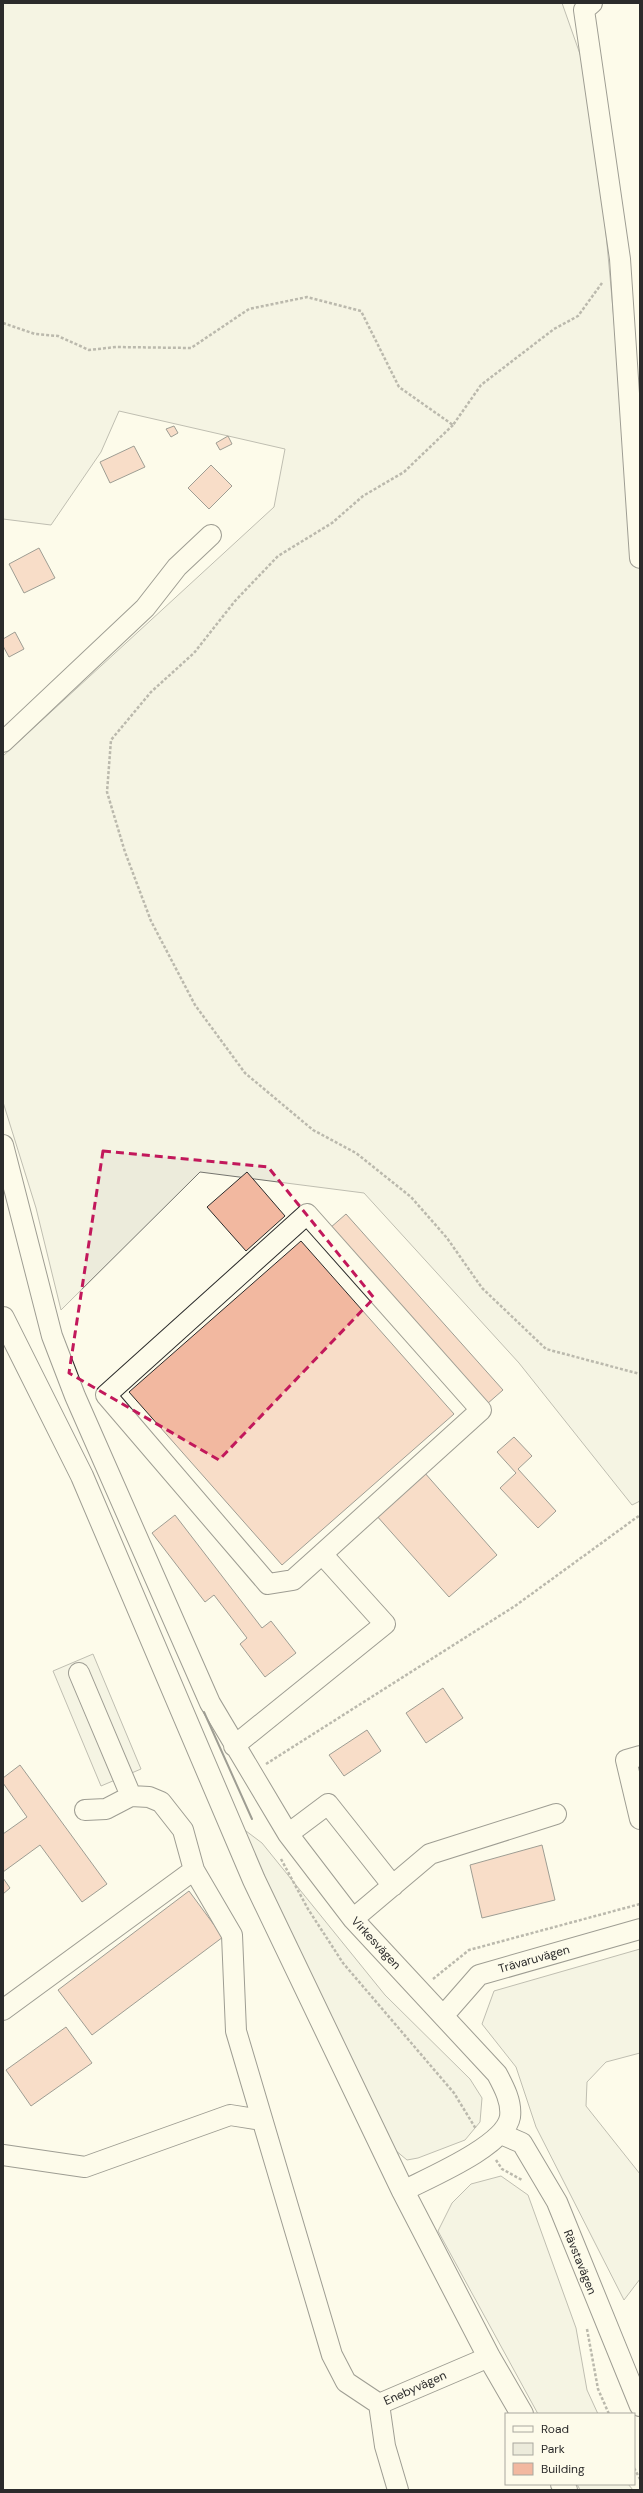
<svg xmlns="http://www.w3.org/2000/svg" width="643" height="2493" font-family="'DM Sans',sans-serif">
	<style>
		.green { fill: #ecebdb; stroke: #74746e }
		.parking { fill: #eceadb; stroke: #74746e }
		.building { fill: #f2b8a0; stroke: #2b2b2b }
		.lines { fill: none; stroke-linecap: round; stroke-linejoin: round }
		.minor-casing { stroke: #2b2b2b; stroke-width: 22 }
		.major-casing { stroke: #2b2b2b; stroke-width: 24 }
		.path { stroke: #6a6964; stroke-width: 2.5; stroke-dasharray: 3 2; stroke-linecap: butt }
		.minor { stroke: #fdfbea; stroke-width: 20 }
		.major { stroke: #fdfbea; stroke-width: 22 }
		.wall { stroke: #2b2b2b; stroke-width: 2 }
		.marked { fill: none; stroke: #c2185b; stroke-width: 3; stroke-dasharray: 8 5; stroke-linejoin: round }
		.labels { text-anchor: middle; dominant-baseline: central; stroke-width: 3; stroke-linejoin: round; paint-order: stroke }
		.street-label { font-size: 12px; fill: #2b2b2b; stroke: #fdfbea }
	</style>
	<rect width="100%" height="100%" fill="#fdfbea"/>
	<path class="green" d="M3 3H562L593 91 621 397 640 400V1501L632 1505 519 1363 364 1193 200 1172 61 1310 36 1208 3 1102V756L274 507 285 449 119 411 101 452 51 525 3 519Z
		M238 1825 262 1843 385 1995 470 2079 482 2098 480 2122 465 2140 418 2158 407 2160 395 2150Z
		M640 1949V2053L606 2062 587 2082 586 2106 640 2174V2279L624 2300 536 2127 516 2067 482 2024 494 1991Z
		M501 2176 528 2195 576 2328 587 2390 598 2414H538L438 2231 452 2203 471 2184Z
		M577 2484H628L633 2490H580Z"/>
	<path class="parking" d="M93 1654 141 1769 101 1786 53 1671Z"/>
	<path class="building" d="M174 426 178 433 171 437 166 429Z
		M228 436 232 444 220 450 216 443Z
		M134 446 145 467 110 483 100 462Z
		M211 465 232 486 209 509 188 488Z
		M39 548 55 578 24 593 9 564Z
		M15 632 24 649 9 657 3 646V639Z
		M247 1172 285 1216 246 1251 207 1207Z
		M346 1214 503 1390 487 1404 330 1228Z
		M301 1241 454 1414 282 1565 129 1392Z
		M514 1437 532 1456 518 1469 556 1511 538 1528 500 1488 516 1473 497 1452Z
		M424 1472 497 1555 449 1597 376 1515Z
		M175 1515 262 1628 271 1621 296 1653 265 1677 240 1644 247 1638 214 1595 205 1602 152 1533Z
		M443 1688 463 1718 426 1743 406 1713Z
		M367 1730 381 1751 344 1776 329 1755Z
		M20 1765 107 1884 82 1902 40 1845 3 1872V1834L27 1817 3 1783V1778Z
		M542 1845 555 1900 482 1918 470 1865Z
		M3 1878 10 1888 3 1894Z
		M189 1891 223 1937 92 2035 58 1990Z
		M66 2027 92 2063 31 2106 6 2070Z"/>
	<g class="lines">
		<defs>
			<path id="minor" d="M592 3 584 10 620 259 640 558
				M3 742 145 608 177 567 211 535
				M3 1145 52 1336 75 1396 210 1703 288 1834 353 1919 497 2074C504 2087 512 2102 510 2117 505 2146 428 2178 403 2191
				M79 1673 131 1796
				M234 1746 385 1624 322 1554 481 1410 307 1214 106 1395 268 1584 293 1580 322 1554
				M640 1756 626 1760 640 1819
				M85 1810 106 1809 131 1796 149 1797 161 1802 183 1830 194 1870
				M288 1834 328 1804 393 1886
				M353 1919 430 1854 556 1814
				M3 2010 194 1870 232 1935 236 2031 332 2355 346 2382 379 2404
				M444 2015 479 1975 640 1929
				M501 2134 522 2143 557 2202 640 2406
				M3 2155 85 2167 230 2115 262 2120
				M398 2490 385 2446 379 2404 489 2357"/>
			<path id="major" d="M3 1318 82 1476 254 1880 403 2191 489 2357 522 2414
				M562 2484 566 2490"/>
		</defs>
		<use href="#minor" class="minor-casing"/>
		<use href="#major" class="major-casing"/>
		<path class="path" d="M3 323 35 334 58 336 89 350 116 347 191 348 249 309 307 297 361 311 399 387 453 425 481 385 554 329 578 316 602 283
			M453 425 404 472 363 496 332 523 278 556 235 601 194 653 151 692 111 740 107 792 125 852 151 921 195 1005 245 1073 313 1130 356 1153 411 1197 447 1238 482 1288 546 1349 640 1374
			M266 1764 515 1606 640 1515
			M281 1859 308 1909 343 1963 454 2093 476 2129
			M433 1979 469 1950 640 1904
			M496 2160 502 2169 522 2180
			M587 2329 598 2389 609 2414
			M634 2468 640 2479"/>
		<use href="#minor" class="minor"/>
		<use href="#major" class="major"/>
		<path class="wall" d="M204 1712 252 1819"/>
	</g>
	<path d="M0 0H643V2493H0ZM103 1151 268 1167 374 1298 219 1460 69 1373Z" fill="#fdfbea" fill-opacity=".55" fill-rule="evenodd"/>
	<path class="marked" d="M103 1151 268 1167 374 1298 219 1460 69 1373Z"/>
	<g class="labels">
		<g class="street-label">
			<text transform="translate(376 1943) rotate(47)">Virkesvägen</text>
			<text transform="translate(534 1959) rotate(-16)">Trävaruvägen</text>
			<text transform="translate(580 2262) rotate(68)">Rävstavägen</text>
			<text transform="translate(415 2388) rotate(-24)">Enebyvägen</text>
		</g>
	</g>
	<rect width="643" height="2493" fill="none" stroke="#2b2b2b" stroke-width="8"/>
	<rect x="505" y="2413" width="130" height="72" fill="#fdfbea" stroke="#a9a89e"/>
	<rect x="513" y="2426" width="20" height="6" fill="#fdfbea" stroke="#a9a89e"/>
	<text x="541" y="2433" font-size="12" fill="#2b2b2b">Road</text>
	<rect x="513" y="2443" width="20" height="12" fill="#ecebdb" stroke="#a9a89e"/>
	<text x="541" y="2453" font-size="12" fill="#2b2b2b">Park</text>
	<rect x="513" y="2463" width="20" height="12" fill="#f2b8a0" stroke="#a9a89e"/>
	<text x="541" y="2473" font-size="12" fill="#2b2b2b">Building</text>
</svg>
